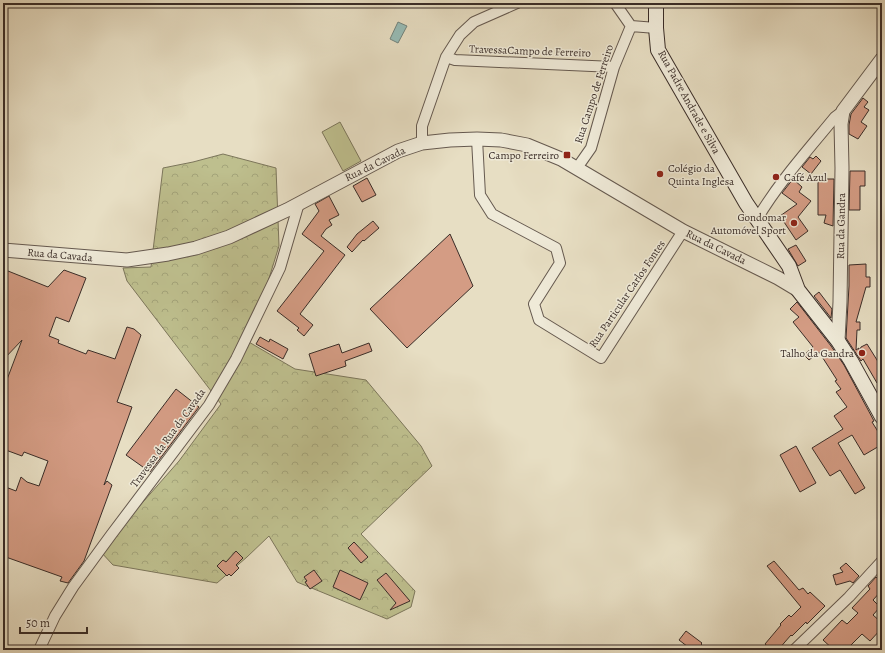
<svg xmlns="http://www.w3.org/2000/svg" width="885" height="653" font-family="Alegreya,serif">
	<style>
		.grass { fill: #bebf8e; stroke: #7c765b }
		.forest { fill: url(#forest-crowns); stroke: #7c765b }
		.water { fill: #97bcb6; stroke: #72837d }
		.building { fill: #d49c84; stroke: #3a2d28 }
		.lines { fill: none; stroke-linecap: round; stroke-linejoin: round }
		.minor-casing { stroke: #65594f; stroke-width: 12 }
		.tertiary-casing { stroke: #65594f; stroke-width: 15 }
		.secondary-casing { stroke: #3a2d28; stroke-width: 16 }
		.minor { stroke: #efead8; stroke-width: 10 }
		.tertiary { stroke: #efead8; stroke-width: 13 }
		.secondary { stroke: #efead8; stroke-width: 14 }
		.poi-dot { fill: #8f2418; stroke: #efead8; stroke-width: 1.5 }
		.labels { text-anchor: middle; dominant-baseline: central; stroke-width: 3; stroke-linejoin: round; paint-order: stroke }
		.street-label { font-size: 11px; fill: #3a2d28; stroke: #efead8 }
		.poi-label { font-size: 11px; fill: #3a2d28; stroke: #efead8; text-anchor: end }
	</style>
	<defs>
		<pattern id="forest-crowns" width="20" height="18" patternUnits="userSpaceOnUse"><rect width="20" height="18" fill="#bebf8e"/><path d="M2 6a3 3 0 1 1 6 0M12 15a3 3 0 1 1 6 0" fill="none" stroke="#a4a47a"/></pattern>
	</defs>
	<rect width="100%" height="100%" fill="#e7dec3"/>
	<filter id="stains"><feTurbulence type="fractalNoise" baseFrequency=".005" numOctaves="4"/><feColorMatrix values="0 0 0 0 .2 0 0 0 0 .09 0 0 0 0 .02 0 0 0 .5 -.17"/></filter>
	<radialGradient id="worn" r=".72"><stop offset=".6" stop-color="#630" stop-opacity="0"/><stop offset="1" stop-color="#630" stop-opacity=".3"/></radialGradient>
	<path class="grass" d="M340 122 361 161 343 171 322 132Z"/>
	<path class="forest" d="M223 154 276 168 279 246 262 301 242 338 295 369 366 380 421 446 432 466 361 534 415 591 411 607 387 619 297 582 269 536 247 557 217 583 113 565 100 551 179 461 221 404 127 281 123 268 151 267 163 168 193 162Z"/>
	<path class="water" d="M398 22 407 26 398 43 390 39Z"/>
	<path class="building" d="M863 98 868 102 864 107 869 110 861 122 867 126 858 139 849 134V125L851 114Z
		M816 156 821 161 811 174 802 167 810 157 813 159Z
		M850 171H865V186H860V210H849Z
		M367 178 376 195 362 202 353 186Z
		M793 179 802 187 799 192 811 201 798 217 808 231 796 240 780 216 797 204 782 193Z
		M818 179H834L833 226 824 223 826 215H818Z
		M329 196 339 215 329 220 332 225 326 229 321 236 345 255 300 314 313 325 304 336 297 330 299 328 277 311 324 251 302 234 319 211 315 204Z
		M373 221 379 228 364 241 363 240 352 252 347 247 357 234Z
		M450 234 473 286 407 348 370 309Z
		M796 245 806 261 798 266 788 249Z
		M866 264V277H870V287H866L856 322H860V330H857L856 350 859 348V352L861 347 867 344 882 368V380L877 383 863 359 861 361 846 338 849 286V265Z
		M3 269 48 287 64 270 86 278 69 322 56 317 49 336 59 340 58 343 86 354 88 350 115 359 127 327 134 329 141 335 117 402 132 407 104 485 107 481 112 485 84 561 68 583 60 581 62 577 3 556V486L16 491 21 477 27 482 39 486 48 461 24 452 22 456 3 449V390L22 340 3 360Z
		M819 292 832 309 831 318 814 296Z
		M797 302 831 346 844 365 874 421 872 422 882 438 879 441 881 445 864 455 852 435 838 443 865 488 855 494 840 470 830 476 812 448 843 429 834 416 847 407 836 392 841 389 835 381 837 380 819 352 809 360 804 355 813 347 793 322 799 317 790 309Z
		M260 337 269 342 270 339 288 349 283 359 256 344Z
		M369 343 372 351 345 361 346 366 316 376 309 354 339 344 342 353Z
		M176 389 199 407 150 472 126 455Z
		M796 446 816 483 800 492 780 455Z
		M354 542 368 557 361 563 348 548Z
		M236 551 243 558 236 565 239 568 231 576 229 574 227 576 217 566 223 560 226 562Z
		M774 561 799 590 803 588 808 594 810 592 825 606 807 624 806 622 792 636 791 635 778 650H772L765 644 781 625 780 624 789 615 791 617 801 607 767 566Z
		M846 563 859 576 853 583 850 581 836 585 833 575 843 572 840 568Z
		M314 570 322 581 310 589 305 582 307 581 304 577Z
		M340 570 368 583 360 600 333 587Z
		M386 573 410 601 390 610 396 603 377 580Z
		M876 577 882 583V590L873 600 880 607 873 615 882 623V628L870 641 862 634 846 650H834L823 640 842 620 847 624 858 613 852 608 870 589 868 586Z
		M686 631 702 643 701 644 707 650H692L679 640Z"/>
	<g class="lines">
		<defs>
			<path id="minor" d="M615 3 631 26 656 28
				M446 57 455 60 614 67
				M477 139 480 195 492 214 556 248 560 263 534 304 539 320 601 358 683 231
				M422 143V126L446 57 460 35 474 22 517 3
				M577 168 591 148 614 67 631 26
				M757 219C779 182 808 150 835 117L843 111
				M39 650 55 616 73 587 111 535 209 405 236 359 280 268 299 203
				M794 650 849 597 882 561"/>
			<path id="tertiary" d="M3 250 127 260 168 254 196 248 229 237 287 210 398 151 422 143 450 140 477 139 501 140 527 145 561 159 683 231 778 278 798 290
				M838 341 840 302 842 168 841 124 843 111 882 59"/>
			<path id="secondary" d="M656 3V28L658 50 746 203 789 266 798 290 838 341 851 361 882 417"/>
		</defs>
		<use href="#minor" class="minor-casing"/>
		<use href="#tertiary" class="tertiary-casing"/>
		<use href="#secondary" class="secondary-casing"/>
		<use href="#minor" class="minor"/>
		<use href="#tertiary" class="tertiary"/>
		<use href="#secondary" class="secondary"/>
	</g>
	<g class="poi-dot">
		<rect x="563" y="151" width="8" height="8" rx="2"/>
		<circle cx="660" cy="174" r="4"/>
		<circle cx="776" cy="177" r="4"/>
		<circle cx="794" cy="223" r="4"/>
		<circle cx="862" cy="353" r="4"/>
	</g>
	<g class="labels">
		<g class="street-label">
			<text transform="translate(530 51) rotate(2)">TravessaCampo de Ferreiro</text>
			<text transform="translate(594 94) rotate(-72)">Rua Campo de Ferreiro</text>
			<text transform="translate(689 102) rotate(61)">Rua Padre Andrade e Silva</text>
			<text transform="translate(375 164) rotate(-26)">Rua da Cavada</text>
			<text transform="translate(841 226) rotate(-89)">Rua da Gandra</text>
			<text transform="translate(716 247) rotate(26)">Rua da Cavada</text>
			<text transform="translate(60 255) rotate(5)">Rua da Cavada</text>
			<text transform="translate(627 294) rotate(-56)">Rua Particular Carlos Fontes</text>
			<text transform="translate(168 438) rotate(-54)">Travessa da Rua da Cavada</text>
		</g>
		<g class="poi-label">
			<text x="559" y="155">Campo Ferreiro</text>
			<text x="668" y="168" text-anchor="start">Colégio da<tspan x="668" dy="13">Quinta Inglesa</tspan></text>
			<text x="784" y="177" text-anchor="start">Café Azul</text>
			<text x="786" y="217">Gondomar<tspan x="786" dy="13">Automóvel Sport</tspan></text>
			<text x="854" y="353">Talho da Gandra</text>
		</g>
	</g>
	<rect width="885" height="653" fill="none" stroke="#e7dec3" stroke-width="16"/>
	<rect x="4" y="4" width="877" height="645" fill="none" stroke="#3a2d28" stroke-width="2"/>
	<rect x="8" y="8" width="869" height="637" fill="none" stroke="#3a2d28"/>
	<path d="M20 627v6h67v-6" fill="none" stroke="#3a2d28" stroke-width="2"/>
	<text x="26" y="627" font-size="12" fill="#3a2d28" stroke="#efead8" stroke-width="3" paint-order="stroke">50 m</text>
	<rect width="100%" height="100%" filter="url(#stains)"/>
	<rect width="100%" height="100%" fill="url(#worn)"/>
</svg>
